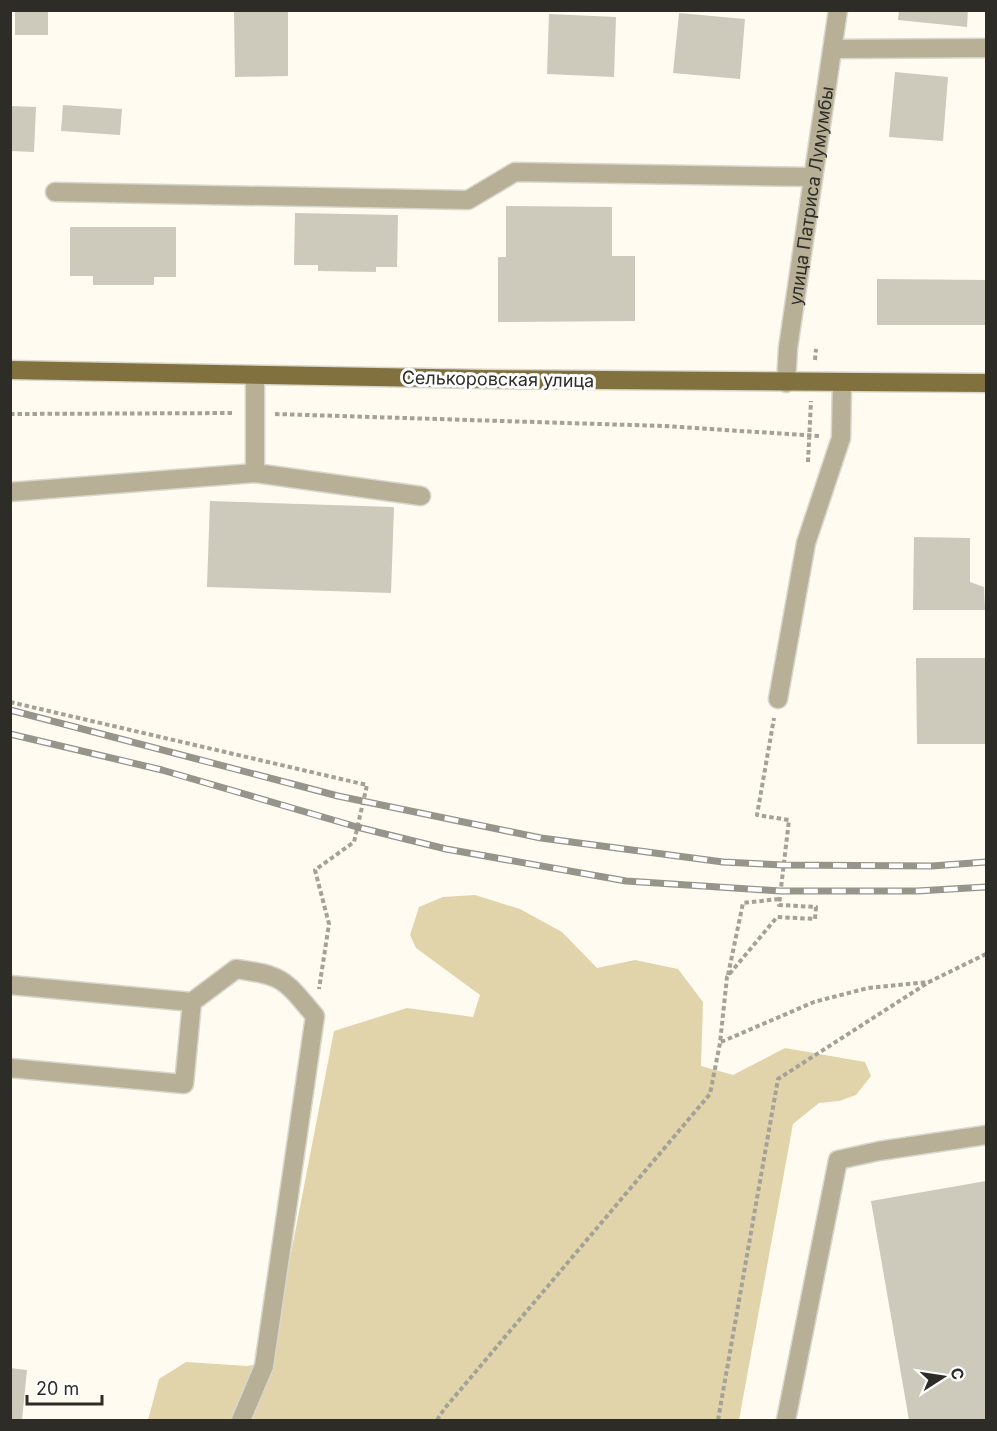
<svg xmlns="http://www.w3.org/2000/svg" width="997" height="1431" font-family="Inter,sans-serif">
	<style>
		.green { fill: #e1d4ab }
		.building { fill: #cdc9bb }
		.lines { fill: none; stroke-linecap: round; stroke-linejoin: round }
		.minor-casing { stroke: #d9d6cc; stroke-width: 21 }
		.major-casing { stroke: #d9d6cc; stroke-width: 21 }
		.path { stroke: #a4a198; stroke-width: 4; stroke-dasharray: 4.5 3; stroke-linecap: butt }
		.minor { stroke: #b8b096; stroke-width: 18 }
		.major { stroke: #80713f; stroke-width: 18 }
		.rail-casing { stroke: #97948c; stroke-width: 7 }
		.rail { stroke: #fff; stroke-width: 4.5; stroke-dasharray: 14; stroke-linecap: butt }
		.labels { text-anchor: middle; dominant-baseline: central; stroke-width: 6; stroke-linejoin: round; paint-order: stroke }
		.street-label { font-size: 18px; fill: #2e2c27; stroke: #fff }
	</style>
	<rect width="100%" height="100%" fill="#fffbf0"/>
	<path class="green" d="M475 895 520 909 562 932 597 968 635 960 678 969 703 1002 701 1066 733 1075 785 1048 865 1062 871 1076 856 1095 839 1101 819 1103 793 1124 739 1420H148L159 1379 186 1362 247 1366 270 1362 334 1031 407 1008 473 1017 480 995 416 948 410 935 419 907 443 897Z"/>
	<path class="building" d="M15 10H48V35H15Z
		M234 10H288V76L235 77Z
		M899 10H968L967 27 898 20Z
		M679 13 745 19 740 79 673 73Z
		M549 14 616 17 614 77 547 74Z
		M895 72 948 77 943 141 889 137Z
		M63 105 122 109 120 135 61 131Z
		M10 106 36 107 34 152 10 151Z
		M506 206 612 207V256H635V321L498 322V257H506Z
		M295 213 398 215 397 267H376V272L318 271V265H294Z
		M70 227H176V277H154V285H93V276H70Z
		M877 279 986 280V325H877Z
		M210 501 394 507 391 593 207 587Z
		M914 537 970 538V582L984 587 985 610H913Z
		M916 658H986V744H917Z
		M986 1181V1420H909L871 1201Z
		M10 1368 27 1370 22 1420H10Z"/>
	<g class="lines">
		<defs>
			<g id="minor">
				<path d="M833 49 986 48"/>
				<path d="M55 192 468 200 515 172 813 177"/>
				<path id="s1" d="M786 383 788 348 838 10"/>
				<path d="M255 473V375"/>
				<path d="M10 492 255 473 421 496"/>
				<path d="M778 699 806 543 841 438 842 383"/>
				<path d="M10 985 192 1002 236 969C283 975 285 980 315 1016L264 1366 241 1420"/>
				<path d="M10 1068 184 1084 192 1002"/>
				<path d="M786 1420 838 1160 879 1151 986 1135"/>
			</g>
			<path id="major" d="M10 370 484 379 986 383"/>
		</defs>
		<use href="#minor" class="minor-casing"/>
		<use href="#major" class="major-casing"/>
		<path class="path" d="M815 360 816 349
			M10 414 235 413
			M275 414 664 426 819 436
			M808 462 811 401
			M10 702 367 785 354 842 315 870 329 924 319 989
			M728 975 743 903 779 899
			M721 1042 814 1002 868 988 929 982 986 954
			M437 1420 445 1408 710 1094 720 1043 727 977 777 917 815 919 816 907 779 905 789 820 757 815 774 718
			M718 1420 778 1079 929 982"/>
		<use href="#minor" class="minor"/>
		<use href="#major" class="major"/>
		<defs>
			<path id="rail" d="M10 710 338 796 541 838 723 862 784 865 932 866 986 862
				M10 734 162 770 357 827 446 849 626 881 780 891H917L986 887"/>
		</defs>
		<use href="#rail" class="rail-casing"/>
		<use href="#rail" class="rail"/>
	</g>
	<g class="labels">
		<g class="street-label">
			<text stroke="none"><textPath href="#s1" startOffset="189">улица Патриса Лумумбы</textPath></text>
			<text transform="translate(498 379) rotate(1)">Селькоровская улица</text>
		</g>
	</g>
	<rect width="997" height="1431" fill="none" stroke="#2e2c27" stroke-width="24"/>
	<g transform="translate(943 1377) rotate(78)" stroke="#ffffff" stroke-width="4.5" paint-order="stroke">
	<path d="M0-4.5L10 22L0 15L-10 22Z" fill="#2e2c27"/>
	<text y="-9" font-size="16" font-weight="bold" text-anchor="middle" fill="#2e2c27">С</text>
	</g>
	<path d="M27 1395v9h75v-9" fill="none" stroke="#2e2c27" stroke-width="3"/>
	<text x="36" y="1395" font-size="18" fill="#2e2c27" stroke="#ffffff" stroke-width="4.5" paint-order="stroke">20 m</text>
</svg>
